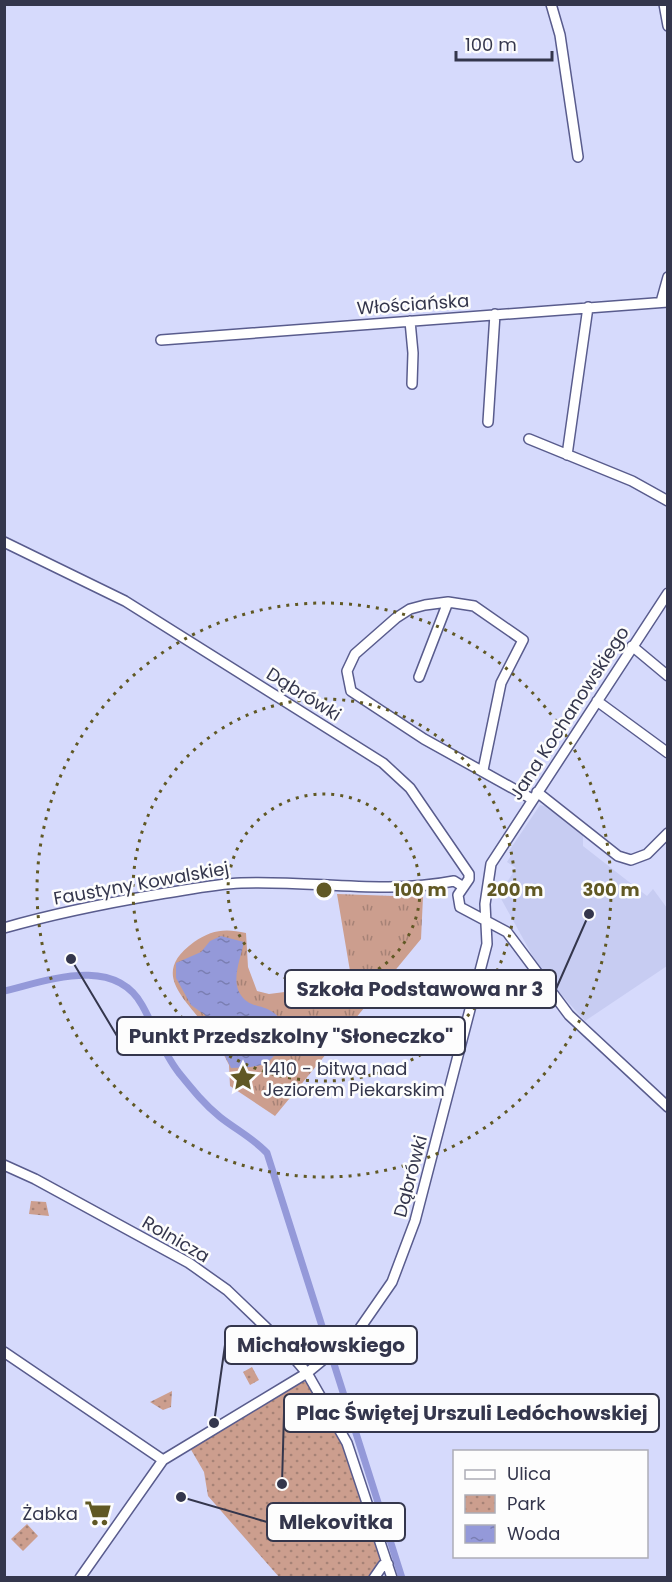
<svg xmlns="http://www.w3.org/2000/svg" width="672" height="1582" font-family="Poppins,sans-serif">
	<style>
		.built { fill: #c7ccf2 }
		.grass { fill: url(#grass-tufts) }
		.park { fill: url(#park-dots) }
		.water { fill: url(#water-ripples) }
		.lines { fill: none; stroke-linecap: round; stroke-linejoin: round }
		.canal { stroke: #9499d9; stroke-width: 7 }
		.minor-casing { stroke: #595c8d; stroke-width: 12 }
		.minor { stroke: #fff; stroke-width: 9 }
		.ring { fill: none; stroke: #605824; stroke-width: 3; stroke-dasharray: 3 6 }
		.labels { text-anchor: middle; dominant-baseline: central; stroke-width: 5; stroke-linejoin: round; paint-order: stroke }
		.street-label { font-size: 18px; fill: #34364c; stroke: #fdfdfd }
		.poi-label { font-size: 18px; fill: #34364c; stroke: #fdfdfd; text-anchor: start }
		.centre { fill: #605824; stroke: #fdfdfd; stroke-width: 3 }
		.ring-label { font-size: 18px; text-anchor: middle; font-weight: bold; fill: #605824; stroke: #fdfdfd; stroke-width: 5; stroke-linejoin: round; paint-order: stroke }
		.leader { fill: none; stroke: #34364c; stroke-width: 2 }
		.callout-dot { fill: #34364c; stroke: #fdfdfd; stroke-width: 2 }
		.callout { fill: #fdfdfd; stroke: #34364c; stroke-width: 2 }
		.callout-label { font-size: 20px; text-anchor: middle; font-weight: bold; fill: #34364c }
	</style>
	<defs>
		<pattern id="grass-tufts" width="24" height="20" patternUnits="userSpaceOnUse" patternTransform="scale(1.5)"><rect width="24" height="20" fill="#cc9e8e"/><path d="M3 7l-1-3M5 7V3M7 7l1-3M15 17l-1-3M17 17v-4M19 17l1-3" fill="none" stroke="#a68276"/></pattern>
		<pattern id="park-dots" width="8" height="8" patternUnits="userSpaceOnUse" patternTransform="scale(1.5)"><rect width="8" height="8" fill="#cc9e8e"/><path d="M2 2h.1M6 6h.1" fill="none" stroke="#a68276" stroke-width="1.8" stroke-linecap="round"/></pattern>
		<pattern id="water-ripples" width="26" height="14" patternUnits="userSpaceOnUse" patternTransform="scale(1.5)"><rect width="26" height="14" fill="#9499d9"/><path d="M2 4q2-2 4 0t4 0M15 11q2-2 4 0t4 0" fill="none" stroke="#7a7eb2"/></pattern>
	</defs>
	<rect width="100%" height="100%" fill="#d6dafc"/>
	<path class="built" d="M540 805 549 807 583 835V846L647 896 653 889 667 908V966L585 1021 542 973 499 895 516 868 507 862 512 854 509 851Z"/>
	<path class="grass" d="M337 894 423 897 421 939 275 1116 230 1086 229 1065 225 1057C219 1046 213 1036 205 1026 183 996 151 973 194 942 211 930 225 928 246 933L248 967 257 991 269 994 347 984 351 977Z"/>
	<path class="park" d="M31 1201 46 1202 49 1216 29 1214Z
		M252 1367 259 1380 250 1385 243 1372Z
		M303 1381 309 1384 344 1443 381 1557 370 1577H279L208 1496 204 1472 190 1448Z
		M172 1391 171 1407 163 1410 150 1402Z
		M27 1524 38 1536 23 1551 11 1539Z"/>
	<path class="water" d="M221 936 244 942C241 957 232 978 239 992 248 1009 261 1003 274 1013 290 1024 281 1052 268 1062 259 1068 242 1067 231 1068L205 1015 191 1005 176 978V963L201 952 210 941Z"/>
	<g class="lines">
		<path class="canal" d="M4 991C47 981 114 955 142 1005 155 1028 163 1053 179 1073 192 1089 204 1104 220 1117 235 1129 253 1138 267 1153L402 1578"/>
		<defs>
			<path id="minor" d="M551 4 560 35 578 157
				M664 4 668 26
				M661 302 668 277
				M410 321 413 353 412 384
				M161 340 668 302
				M488 422 495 314
				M529 439 632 481 668 501
				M567 455 588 307
				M4 542 125 601 383 763 410 788 469 874V879L458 895 460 907 507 932 569 1015 668 1107
				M632 646 668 676
				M419 677 448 602
				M597 701 668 753
				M483 770 501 683 523 640 474 606 448 602 425 605 410 609 396 618 355 654 347 671 351 691 424 739 532 799
				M537 792 618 856 631 860 647 854 668 833
				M4 928C56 913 107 903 160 894 187 890 214 884 241 883 312 880 383 895 454 881L462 886
				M4 1165 35 1179 189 1263 227 1290 276 1337 307 1373 347 1443 392 1578
				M4 1352 163 1460
				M80 1578 163 1460 307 1373 358 1331 392 1282 415 1221 487 944 485 904 491 864 668 593
				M374 1578 383 1565 388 1564"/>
		</defs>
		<use href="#minor" class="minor-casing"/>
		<use href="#minor" class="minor"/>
	</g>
	<g class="ring">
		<circle cx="324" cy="890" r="96"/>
		<circle cx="324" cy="890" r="191"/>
		<circle cx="324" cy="890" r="287"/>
	</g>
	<defs>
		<symbol id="sight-bare" viewBox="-9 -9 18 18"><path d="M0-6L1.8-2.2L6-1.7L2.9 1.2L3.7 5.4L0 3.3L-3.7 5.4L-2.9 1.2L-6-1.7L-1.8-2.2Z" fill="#605824" stroke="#fdfdfd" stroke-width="2.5" paint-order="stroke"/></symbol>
		<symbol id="supermarket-bare" viewBox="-9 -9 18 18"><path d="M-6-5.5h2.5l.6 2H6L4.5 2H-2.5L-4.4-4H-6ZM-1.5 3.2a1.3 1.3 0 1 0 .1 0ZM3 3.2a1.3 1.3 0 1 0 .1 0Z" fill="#605824" stroke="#fdfdfd" stroke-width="2.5" paint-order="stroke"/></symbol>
	</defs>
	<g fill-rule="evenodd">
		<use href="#sight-bare" x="224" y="1059" width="38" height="38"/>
		<use href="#supermarket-bare" x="79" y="1494" width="38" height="38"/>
	</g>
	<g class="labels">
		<g class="street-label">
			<text transform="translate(413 304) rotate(-4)">Włościańska</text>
			<text transform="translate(304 694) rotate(32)">Dąbrówki</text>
			<text transform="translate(569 713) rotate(-57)">Jana Kochanowskiego</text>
			<text transform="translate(141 883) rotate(-10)">Faustyny Kowalskiej</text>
			<text transform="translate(410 1176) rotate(-75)">Dąbrówki</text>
			<text transform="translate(176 1239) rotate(30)">Rolnicza</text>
		</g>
		<g class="poi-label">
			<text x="263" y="1068">1410 - bitwa nad<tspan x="263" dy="21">Jeziorem Piekarskim</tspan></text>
			<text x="78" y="1513" text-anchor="end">Żabka</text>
		</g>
	</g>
	<circle cx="324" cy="890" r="9" class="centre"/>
	<g class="ring-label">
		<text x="420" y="896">100 m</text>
		<text x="515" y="896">200 m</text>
		<text x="611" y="896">300 m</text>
	</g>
	<path class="leader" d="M589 914L556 989M71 959L117 1036M214 1423L225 1345M282 1484L284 1413M181 1497L267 1522"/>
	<g class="callout-dot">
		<circle cx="589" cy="914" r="6"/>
		<circle cx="71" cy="959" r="6"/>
		<circle cx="214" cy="1423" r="6"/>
		<circle cx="282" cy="1484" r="6"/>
		<circle cx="181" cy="1497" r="6"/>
	</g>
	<g class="callout">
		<rect x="285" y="970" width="271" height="38" rx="6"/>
		<rect x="117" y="1017" width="348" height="38" rx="6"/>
		<rect x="225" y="1326" width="192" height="38" rx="6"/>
		<rect x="284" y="1394" width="375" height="38" rx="6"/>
		<rect x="267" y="1503" width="138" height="38" rx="6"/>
	</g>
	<g class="callout-label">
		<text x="420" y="996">Szkoła Podstawowa nr 3</text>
		<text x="291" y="1043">Punkt Przedszkolny "Słoneczko"</text>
		<text x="321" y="1352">Michałowskiego</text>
		<text x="472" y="1420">Plac Świętej Urszuli Ledóchowskiej</text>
		<text x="336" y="1529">Mlekovitka</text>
	</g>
	<rect width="672" height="1582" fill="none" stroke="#34364c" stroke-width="12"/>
	<rect x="453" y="1450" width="195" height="108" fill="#fdfdfd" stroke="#adadb6" stroke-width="1.5"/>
	<rect x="465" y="1470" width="30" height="9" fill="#ffffff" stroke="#adadb6" stroke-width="1.5"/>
	<text x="507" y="1480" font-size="18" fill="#34364c">Ulica</text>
	<rect x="465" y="1495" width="30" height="18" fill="url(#park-dots)" stroke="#adadb6" stroke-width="1.5"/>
	<text x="507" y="1510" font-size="18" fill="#34364c">Park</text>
	<rect x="465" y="1525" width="30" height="18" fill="url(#water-ripples)" stroke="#adadb6" stroke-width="1.5"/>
	<text x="507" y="1540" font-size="18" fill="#34364c">Woda</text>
	<path d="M456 51v9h96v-9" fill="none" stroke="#34364c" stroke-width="3"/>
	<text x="465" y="51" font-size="18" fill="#34364c" stroke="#fdfdfd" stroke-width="4.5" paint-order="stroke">100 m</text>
</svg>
